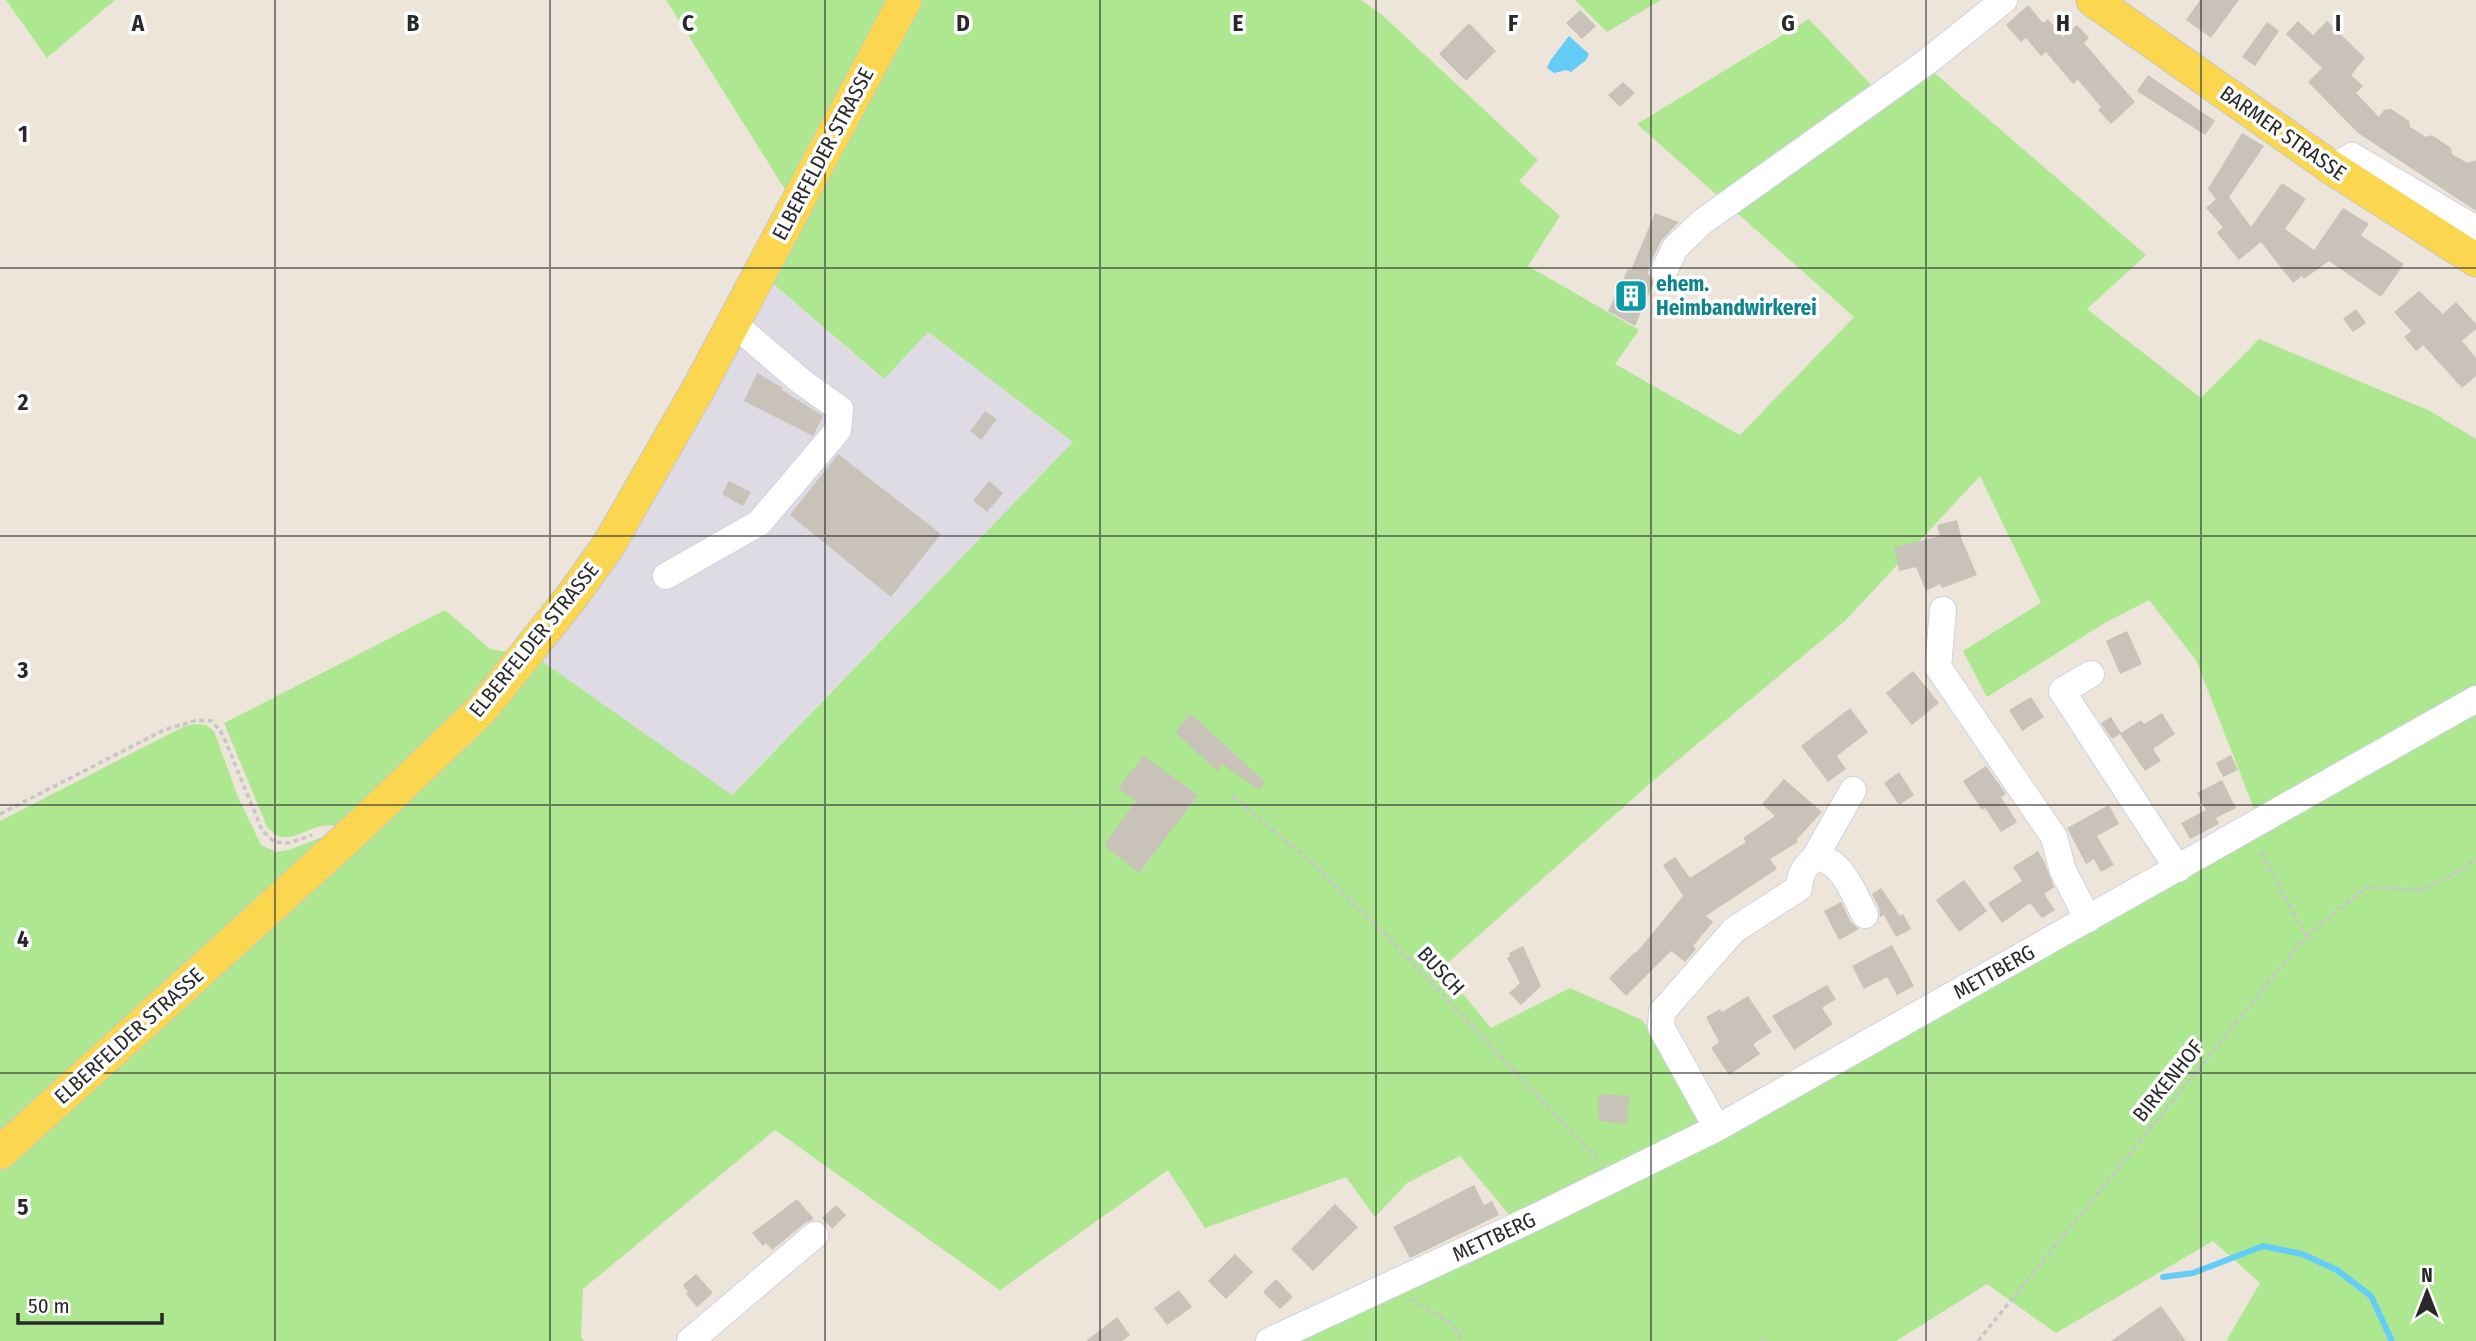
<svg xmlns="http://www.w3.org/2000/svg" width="2476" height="1341" font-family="'Fira Sans Condensed',sans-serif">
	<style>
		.industrial { fill: #dedbe4 }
		.green { fill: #ade891 }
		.water { fill: #63cdf8 }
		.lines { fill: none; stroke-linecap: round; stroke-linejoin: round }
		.stream { stroke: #63cdf8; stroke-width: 6 }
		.building { fill: #c8c2b9 }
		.minor-casing { stroke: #cfd2e3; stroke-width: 28 }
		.major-casing { stroke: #c7c7c7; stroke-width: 35 }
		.path { stroke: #c7c7c7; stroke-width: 3.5; stroke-dasharray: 5 3.5; stroke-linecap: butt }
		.minor { stroke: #fff; stroke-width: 26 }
		.major { stroke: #fbd750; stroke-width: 33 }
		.grid { fill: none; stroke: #292929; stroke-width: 2; stroke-opacity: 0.55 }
		.labels { text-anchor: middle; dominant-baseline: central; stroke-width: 7; stroke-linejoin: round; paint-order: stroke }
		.street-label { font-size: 21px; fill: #292929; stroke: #fff }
		.culture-label { font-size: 21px; font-weight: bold; fill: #0d838f; stroke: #fff; text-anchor: start }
		.grid-label { font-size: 23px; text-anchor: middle; font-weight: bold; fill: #292929; stroke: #fff; stroke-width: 7; stroke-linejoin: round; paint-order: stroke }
	</style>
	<rect width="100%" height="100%" fill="#ede5d9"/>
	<path class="industrial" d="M769 280 883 379 928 332 1073 442 731 795 536 657Z"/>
	<path class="green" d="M6 0H115L47 58Z
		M666 0H889L786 191Z
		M921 0H1361L1381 14 1538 160 1519 181 1560 216 1528 266 1639 330 1615 364 1740 435 1854 317 1637 124 1809 19 1875 89 1916 57 2146 255 2087 309 2201 398 2259 339 2430 411 2476 439V689L2256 814 2196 660 2149 600 2103 624 1987 697 1963 651 2041 603 1980 476 1845 621 1654 780 1442 968 1491 1028 1570 988 1642 1020 1717 1117 1512 1218 1460 1156 1407 1183 1375 1217 1346 1177 1205 1228 1168 1170 1000 1290 775 1130 583 1289 581 1337 584 1341H0V1165L536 657 732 795 1073 442 928 332 884 379 769 280Z
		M1575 0H1661L1607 32Z
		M445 610 490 649 513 653 453 722 343 827C334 825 323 824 314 828 295 835 283 845 267 827L224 723Z
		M2476 711V1341H2226L2260 1283 2213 1241 2056 1333 1987 1284 1896 1341H1294Z
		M195 724 206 725 214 731 238 797 261 845 276 852 289 850 325 836 0 1138V821L185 726Z"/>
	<path class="water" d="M1569 36 1589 54 1586 60 1571 72 1566 70 1554 73 1547 68 1550 61Z"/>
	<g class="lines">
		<path class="stream" d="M2163 1277 2193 1273 2263 1246 2302 1254 2337 1270 2371 1296 2392 1341"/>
	</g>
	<path class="building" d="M2200 0H2239L2211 38 2186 20Z
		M2028 5 2043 23 2048 19 2063 37 2077 25 2089 38 2084 43 2135 102 2111 124 2098 110 2101 107 2078 80 2073 84 2046 52 2041 56 2026 38 2021 42 2006 25Z
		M1580 10 1596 26 1582 39 1566 23Z
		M2298 21 2313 35 2327 21 2365 58 2351 75 2363 86 2356 93 2379 117 2384 110 2391 109 2409 121 2410 127 2426 137 2432 135 2451 148 2452 154 2467 163 2476 160V211L2358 133 2308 82 2322 68 2286 34Z
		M2267 22 2279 31 2255 66 2242 57Z
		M1469 23 1496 51 1466 81 1439 54Z
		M2148 75 2215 121 2205 135 2137 91Z
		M1623 82 1635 93 1620 107 1608 95Z
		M2242 133 2264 146 2229 197 2251 227 2282 183 2306 199 2285 229 2314 250 2343 208 2369 224 2361 235 2365 238 2404 264 2381 297 2329 261 2304 279 2302 276 2293 283 2261 242 2239 260 2217 233 2223 227 2206 208 2216 199 2208 189Z
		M1655 213 1679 222 1661 241 1650 264 1648 273 1654 283 1635 326 1608 311 1628 269 1631 270Z
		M2419 291 2443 314 2456 302 2476 324V329L2462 341 2476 358V376L2462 388 2423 345 2416 351 2404 337 2411 331 2394 312Z
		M2356 309 2366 323 2353 332 2343 319Z
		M757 373 783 388 782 390 823 416 813 436 744 401Z
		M985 411 997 419 981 440 970 431Z
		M838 454 941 534 891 597 790 515Z
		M729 481 751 492 743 506 722 494Z
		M989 481 1003 493 987 512 973 500Z
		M1957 520 1962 540 1977 575 1942 588 1940 584 1926 591 1916 567 1899 571 1894 547 1940 536 1937 525Z
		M2127 631 2142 664 2120 674 2106 641Z
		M1913 671 1939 703 1912 725 1886 693Z
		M2031 697 2044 717 2022 731 2009 710Z
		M1850 708 1868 732 1837 756 1846 769 1828 782 1801 746Z
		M2162 713 2175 734 2153 749 2161 761 2145 771 2120 734 2112 739 2101 723 2111 717 2121 733 2141 720 2144 724Z
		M1191 714 1265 782 1259 790 1222 764 1217 771 1175 732Z
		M2231 755 2238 770 2223 777 2216 763Z
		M1144 756 1198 795 1139 873 1104 845 1136 801 1118 788Z
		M1986 766 2006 794 2001 797 2017 822 2001 832 1985 808 1982 810 1963 781Z
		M1899 772 1914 795 1899 805 1884 783Z
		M1784 779 1822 812 1797 839 1798 842 1770 859 1777 869 1706 916 1713 922 1693 946 1696 949 1685 962 1671 951 1626 996 1609 978 1635 952 1636 953 1683 896 1663 865 1675 857 1690 878 1746 842 1743 838 1775 816 1762 804Z
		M2222 780 2236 808 2216 818 2219 824 2190 839 2181 823 2206 810 2197 793Z
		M2109 805 2119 824 2097 836 2114 865 2101 872 2094 859 2086 864 2067 828Z
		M2038 851 2044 861 2054 887 2044 894 2055 910 2042 918 2030 903 2002 923 1988 903 2022 881 2013 867Z
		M1964 880 1987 911 1959 932 1936 900Z
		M1881 888 1900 916 1903 914 1911 929 1896 937 1884 915 1880 917 1879 908 1872 894Z
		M1841 902 1851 922 1859 929 1839 940 1824 911Z
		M1892 945 1914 986 1897 995 1887 977 1864 989 1852 966Z
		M1523 946 1541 986 1521 1005 1509 993 1520 983 1507 958 1510 956 1509 953Z
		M1827 985 1836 999 1822 1008 1833 1024 1794 1050 1772 1016Z
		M1748 996 1772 1032 1753 1044 1760 1054 1729 1075 1711 1048 1719 1042 1706 1017 1720 1009 1722 1012Z
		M1604 1094 1629 1096 1627 1124 1599 1121 1598 1097Z
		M1474 1185 1484 1205 1492 1201 1499 1215 1410 1258 1393 1227Z
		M797 1199 814 1219 805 1223 772 1250 766 1243 763 1246 752 1233Z
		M1335 1204 1358 1227 1313 1271 1291 1249Z
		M836 1205 846 1215 832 1229 822 1218Z
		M1235 1254 1253 1272 1226 1299 1208 1281Z
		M696 1274 713 1293 697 1307 686 1294 688 1292 683 1285Z
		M1276 1279 1293 1297 1280 1309 1263 1292Z
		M1179 1290 1192 1307 1167 1325 1154 1308Z
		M2161 1306 2186 1341H2111Z
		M1117 1317 1130 1335 1122 1341H1086Z"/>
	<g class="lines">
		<defs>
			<path id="minor" d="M2332 168 2352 156 2476 229
				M1664 271 1675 248 1702 222 1928 61 2004 0
				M666 576 759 523 838 430 840 409 802 382 733 323
				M1943 610 1938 667 2054 837 2063 871 2088 919
				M2091 674 2062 691 2178 869
				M1815 857 1853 790
				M1717 1128 1661 1027 1662 1012 1734 930 1799 888C1800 874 1804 867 1815 857 1843 860 1853 893 1865 915
				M690 1341 815 1235
				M1269 1341 1538 1216 1717 1128 2476 699"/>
			<path id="major" d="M2093 0 2332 168 2476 260
				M0 1153 345 840 482 709 573 595 608 546 700 386 905 0"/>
		</defs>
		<use href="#minor" class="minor-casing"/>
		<use href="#major" class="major-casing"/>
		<path class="path" d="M1232 796 1311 862 1391 940 1600 1162
			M0 814 164 730 197 720 212 721 223 735 262 830 274 842 290 843 312 835
			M2306 936 2367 887 2422 890 2462 870 2476 858
			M1411 1299C1428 1310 1456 1321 1463 1341
			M1761 1341H1765
			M1978 1341 2306 936 2259 849"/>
		<use href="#minor" class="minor"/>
		<use href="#major" class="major"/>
	</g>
	<path class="grid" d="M275 0V1341M550 0V1341M825 0V1341M1100 0V1341M1376 0V1341M1651 0V1341M1926 0V1341M2201 0V1341M0 268H2476M0 536H2476M0 805H2476M0 1073H2476"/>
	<defs>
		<symbol id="building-square" viewBox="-11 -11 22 22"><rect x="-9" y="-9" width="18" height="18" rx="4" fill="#0f9aa8" stroke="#fff"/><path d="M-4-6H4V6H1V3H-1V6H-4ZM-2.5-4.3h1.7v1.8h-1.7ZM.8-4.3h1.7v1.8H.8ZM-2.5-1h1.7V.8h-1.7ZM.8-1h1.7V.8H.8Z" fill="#fff"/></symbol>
	</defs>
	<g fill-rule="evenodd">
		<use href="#building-square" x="1612" y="277" width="38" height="38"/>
	</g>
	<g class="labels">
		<g class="street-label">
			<text transform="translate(2283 133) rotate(35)">BARMER STRASSE</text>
			<text transform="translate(823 154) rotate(-62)">ELBERFELDER STRASSE</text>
			<text transform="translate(534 640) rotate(-51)">ELBERFELDER STRASSE</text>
			<text transform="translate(1441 971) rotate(47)">BUSCH</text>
			<text transform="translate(1994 972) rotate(-29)">METTBERG</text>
			<text transform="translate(129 1036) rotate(-42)">ELBERFELDER STRASSE</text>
			<text transform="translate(2168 1081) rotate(-51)">BIRKENHOF</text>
			<text transform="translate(1494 1237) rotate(-25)">METTBERG</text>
		</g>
		<g class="culture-label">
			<text x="1656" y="284">ehem.<tspan x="1656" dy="24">Heimbandwirkerei</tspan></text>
		</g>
	</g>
	<g class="grid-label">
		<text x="138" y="31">A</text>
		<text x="413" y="31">B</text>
		<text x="688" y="31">C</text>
		<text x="963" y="31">D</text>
		<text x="1238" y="31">E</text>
		<text x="1513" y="31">F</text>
		<text x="1788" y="31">G</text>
		<text x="2063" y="31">H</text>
		<text x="2338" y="31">I</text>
		<text x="23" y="142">1</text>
		<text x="23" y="410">2</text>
		<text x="23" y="678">3</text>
		<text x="23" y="947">4</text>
		<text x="23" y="1215">5</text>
	</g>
	<g transform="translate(2427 1292)" stroke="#ffffff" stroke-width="5" paint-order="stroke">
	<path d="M0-5L12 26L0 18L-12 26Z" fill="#292929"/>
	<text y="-10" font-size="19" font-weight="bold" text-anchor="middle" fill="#292929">N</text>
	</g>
	<path d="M18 1313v10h144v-10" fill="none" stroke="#292929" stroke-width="3.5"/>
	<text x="28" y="1313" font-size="21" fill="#292929" stroke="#ffffff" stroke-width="5" paint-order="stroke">50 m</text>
</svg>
